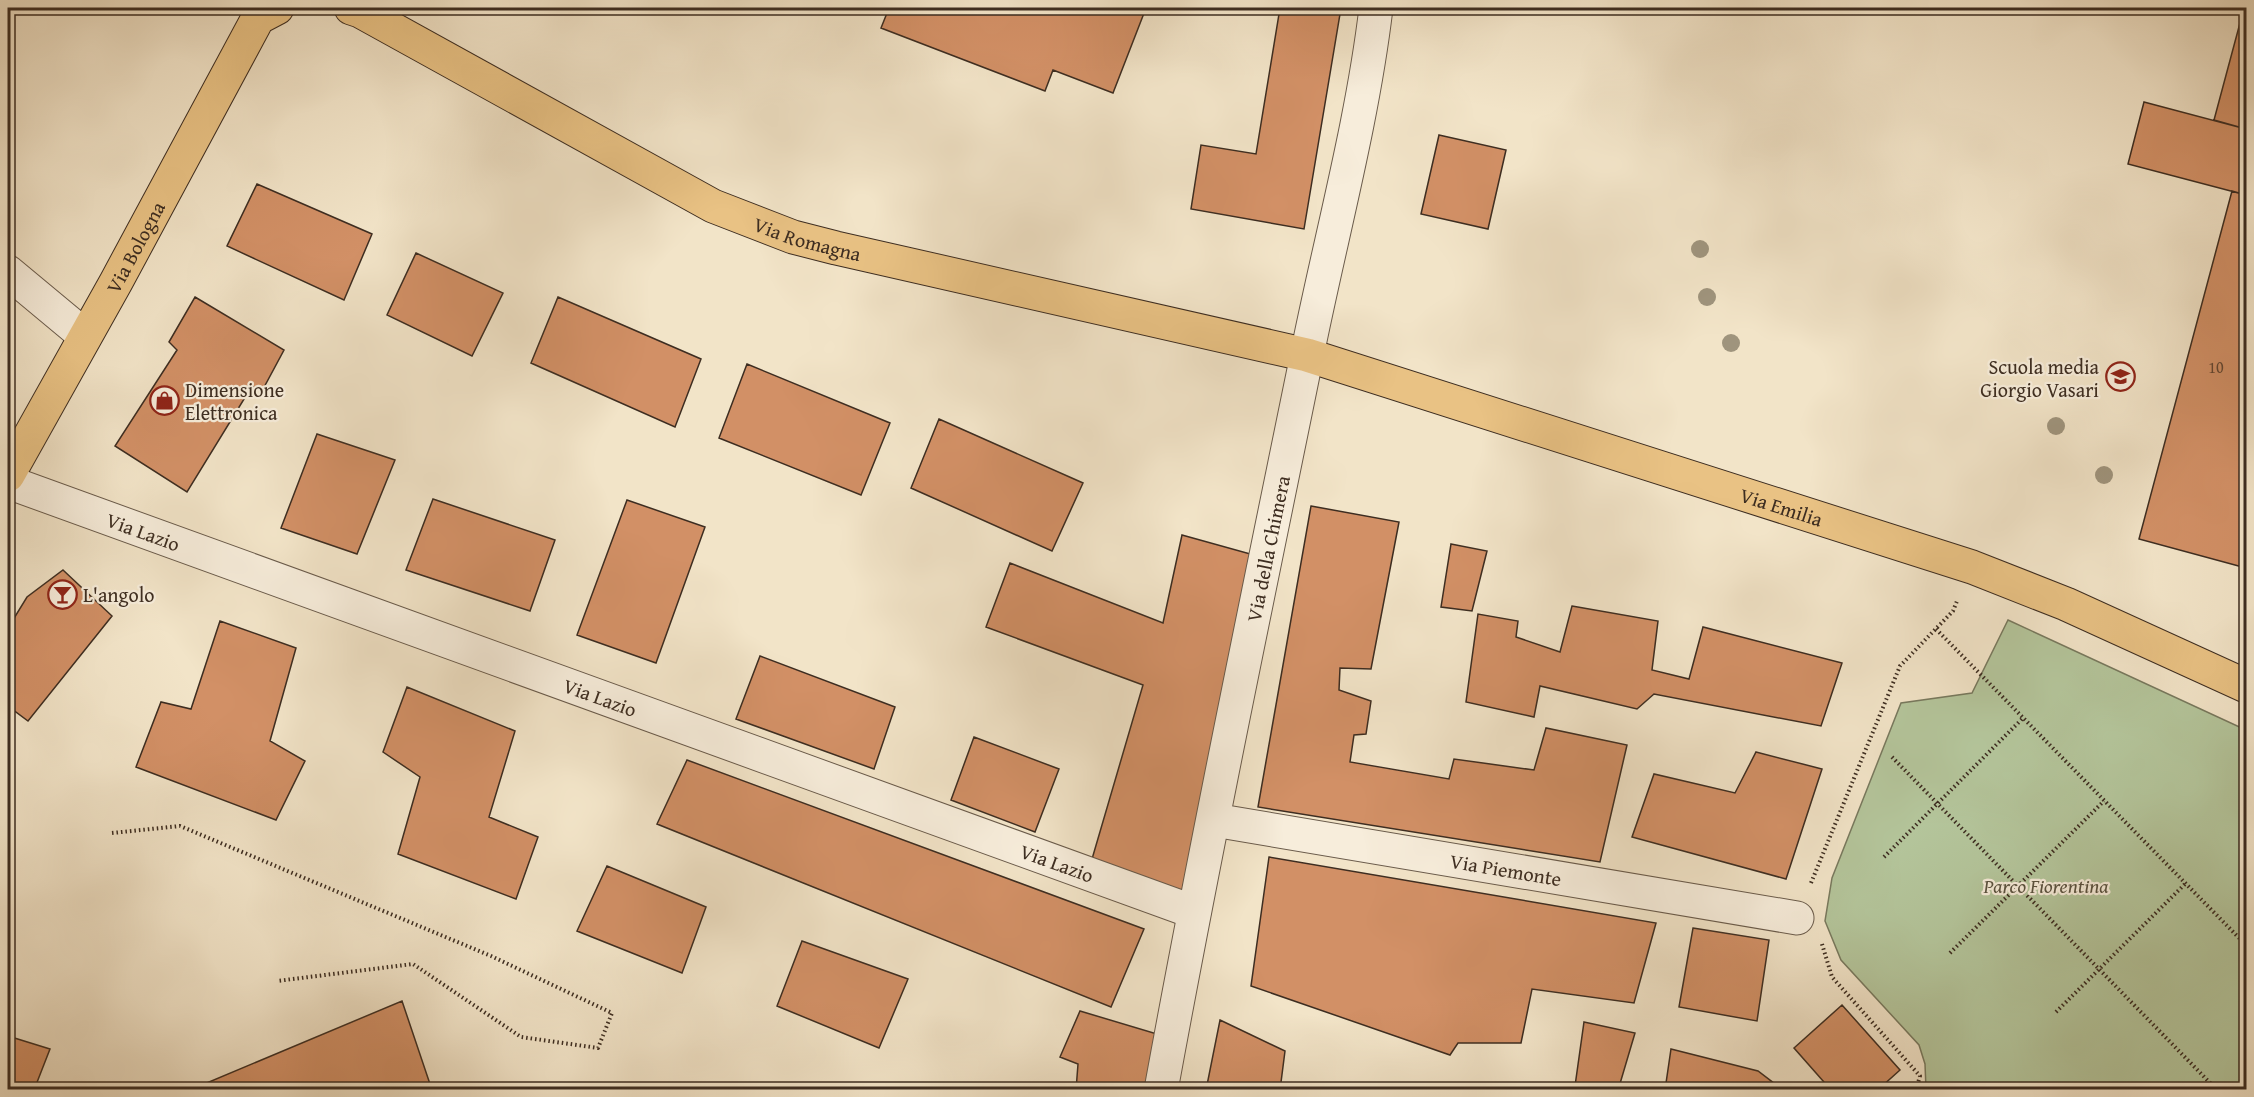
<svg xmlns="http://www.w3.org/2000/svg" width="2254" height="1097" font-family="'Gentium Book Plus',serif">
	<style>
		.green { fill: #b4c59b; stroke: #78795e; stroke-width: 1.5 }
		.building { fill: #d29066; stroke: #3d2d21; stroke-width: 1.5 }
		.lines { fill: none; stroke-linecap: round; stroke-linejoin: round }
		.minor-casing { stroke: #6a5b4b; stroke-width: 35 }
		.major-casing { stroke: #3d2d21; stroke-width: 35 }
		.path { stroke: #3d2d21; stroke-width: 4; stroke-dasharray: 1.5 3; stroke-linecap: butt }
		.minor { stroke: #f7eddb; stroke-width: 33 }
		.major { stroke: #e9c284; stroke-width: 33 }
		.tree { fill: #9f947d }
		.labels { text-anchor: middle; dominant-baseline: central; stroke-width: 4.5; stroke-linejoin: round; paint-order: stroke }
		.number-label { font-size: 16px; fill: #624632 }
		.street-label { font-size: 20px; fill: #3d2d21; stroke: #f7eddb }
		.poi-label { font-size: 20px; fill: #3d2d21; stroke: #f7eddb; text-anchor: start }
		.park-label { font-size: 20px; font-style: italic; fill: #5b5340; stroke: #f7eddb }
	</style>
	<rect width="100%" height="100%" fill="#f2e4c8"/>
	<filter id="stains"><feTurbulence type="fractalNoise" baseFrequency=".00333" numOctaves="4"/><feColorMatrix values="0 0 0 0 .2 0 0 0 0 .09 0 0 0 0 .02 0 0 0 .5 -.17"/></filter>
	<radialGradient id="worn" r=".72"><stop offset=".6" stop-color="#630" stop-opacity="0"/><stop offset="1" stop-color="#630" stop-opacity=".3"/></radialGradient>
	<path class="green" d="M2008 620 2246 730V1089H1926L1925 1064 1919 1045 1841 960 1825 921 1832 878 1901 703 1972 693Z"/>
	<path class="building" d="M889 8H1047L1061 13 1063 8H1146L1113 93 1053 70 1045 91 881 28Z
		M1280 8H1341L1304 229 1191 209 1201 145 1256 154Z
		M2244 8H2246V129L2214 120Z
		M2144 102 2246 129V195L2128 164Z
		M1439 135 1506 150 1488 229 1421 214Z
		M257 184 372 234 344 300 227 246Z
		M2232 191 2246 195V568L2139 539Z
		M416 253 503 293 472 356 387 315Z
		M195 297 284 350 262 391 252 386 187 492 115 446 177 350 169 342Z
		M558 297 701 359 675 427 531 363Z
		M747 364 890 423 861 495 719 438Z
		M939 419 1083 483 1052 551 911 488Z
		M317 434 395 460 357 554 281 528Z
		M433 499 555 540 530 611 406 570Z
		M627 500 705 527 656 663 577 635Z
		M1311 506 1399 522 1371 669 1340 668 1339 690 1371 701 1366 734 1354 735 1350 762 1449 779 1454 759 1534 770 1546 728 1627 745 1600 862 1258 807Z
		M1182 535 1254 555 1182 892 1092 859 1143 685 986 627 1010 563 1163 623Z
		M1451 544 1487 551 1472 611 1441 607Z
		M63 570 112 616 28 721 8 706V628L27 597Z
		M1572 606 1658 621 1652 670 1689 679 1703 627 1842 663 1821 726 1654 694 1637 709 1540 686 1534 717 1466 702 1478 614 1518 621 1516 637 1560 652Z
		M220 621 296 648 270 741 305 761 276 820 136 767 161 702 191 709Z
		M760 656 895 707 874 769 736 719Z
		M407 687 515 731 489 817 538 837 516 899 398 854 420 777 383 752Z
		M974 737 1059 769 1035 832 951 800Z
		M1756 752 1822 769 1786 879 1632 837 1654 774 1735 793Z
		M687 760 1144 929 1111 1007 657 824Z
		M1269 857 1656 923 1634 1003 1532 989 1521 1043H1458L1450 1055 1251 986Z
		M607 866 706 907 682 973 577 931Z
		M1693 928 1769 940 1757 1021 1679 1007Z
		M802 941 908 979 879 1048 777 1006Z
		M402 1001 432 1090H190Z
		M1842 1005 1900 1070 1880 1088 1881 1090H1831L1794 1048Z
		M1080 1011 1157 1034 1148 1090H1076L1078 1064 1060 1057Z
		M1220 1020 1285 1051 1280 1090H1206Z
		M1584 1022 1635 1033 1619 1087 1575 1086Z
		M8 1036 50 1049 34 1090H8Z
		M1671 1049 1758 1071 1783 1090H1665Z"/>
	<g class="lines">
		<defs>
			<g id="minor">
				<path d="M8 272 85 336"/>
				<path id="s1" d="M8 482 1194 912"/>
				<path id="s2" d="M1214 820 1797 918"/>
				<path id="s3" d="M1161 1090C1206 844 1257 600 1307 355 1330 240 1362 125 1376 8"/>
			</g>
			<g id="major">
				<path id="s4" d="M351 8 360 11 713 206 793 237 836 248 1307 355 1972 567 2066 604 2246 686"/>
				<path id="s5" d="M8 475 116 282 258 18 277 8"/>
			</g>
		</defs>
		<use href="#minor" class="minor-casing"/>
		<use href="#major" class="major-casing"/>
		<path class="path" d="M1936 629 2246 945
			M1892 757 2217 1090
			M112 833 180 826 491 956 612 1013 598 1048 521 1037 413 964 277 981
			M1884 857 2023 718
			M1811 883 1900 666 1953 611 1957 601
			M1822 944 1832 977 1920 1076 1916 1090
			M1950 953 2104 801
			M2056 1012 2186 883"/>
		<use href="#minor" class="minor"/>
		<use href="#major" class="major"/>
	</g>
	<g class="tree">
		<circle cx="1700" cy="249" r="9"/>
		<circle cx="1707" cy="297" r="9"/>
		<circle cx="1731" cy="343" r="9"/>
		<circle cx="2056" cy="426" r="9"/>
		<circle cx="2104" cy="475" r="9"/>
	</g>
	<defs>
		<symbol id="school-ring" viewBox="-11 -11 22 22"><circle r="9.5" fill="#f7eddb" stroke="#8f2418" stroke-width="1.5"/><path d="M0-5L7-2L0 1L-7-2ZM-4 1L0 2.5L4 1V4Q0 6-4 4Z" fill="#8f2418"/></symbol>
		<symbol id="shop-ring" viewBox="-11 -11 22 22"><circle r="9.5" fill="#f7eddb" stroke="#8f2418" stroke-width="1.5"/><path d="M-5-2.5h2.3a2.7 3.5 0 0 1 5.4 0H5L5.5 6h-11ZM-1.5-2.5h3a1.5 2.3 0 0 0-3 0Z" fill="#8f2418"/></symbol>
		<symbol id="bar-ring" viewBox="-11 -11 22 22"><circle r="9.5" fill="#f7eddb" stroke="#8f2418" stroke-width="1.5"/><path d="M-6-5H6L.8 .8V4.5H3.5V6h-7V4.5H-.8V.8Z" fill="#8f2418"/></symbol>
	</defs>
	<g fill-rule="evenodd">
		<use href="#school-ring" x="2104" y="360" width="33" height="33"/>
		<use href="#shop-ring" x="148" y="384" width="33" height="33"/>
		<use href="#bar-ring" x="46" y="578" width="33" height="33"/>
	</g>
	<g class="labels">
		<g class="number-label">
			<text x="2216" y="367">10</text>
		</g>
		<g class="street-label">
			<text stroke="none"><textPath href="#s4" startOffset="513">Via Romagna</textPath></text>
			<text stroke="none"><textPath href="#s5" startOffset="261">Via Bologna</textPath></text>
			<text stroke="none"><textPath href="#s4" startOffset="1524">Via Emilia</textPath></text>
			<text stroke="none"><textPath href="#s1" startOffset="144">Via Lazio</textPath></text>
			<text stroke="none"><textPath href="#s3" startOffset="552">Via della Chimera</textPath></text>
			<text stroke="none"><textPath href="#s1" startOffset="630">Via Lazio</textPath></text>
			<text stroke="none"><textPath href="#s1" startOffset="1116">Via Lazio</textPath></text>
			<text stroke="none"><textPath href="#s2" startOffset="296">Via Piemonte</textPath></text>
		</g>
		<g class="poi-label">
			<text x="2099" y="366" text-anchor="end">Scuola media<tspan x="2099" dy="23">Giorgio Vasari</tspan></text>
			<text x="185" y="389">Dimensione<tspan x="185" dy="23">Elettronica</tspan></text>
			<text x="83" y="594">L'angolo</text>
		</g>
		<g class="park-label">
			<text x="2046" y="885">Parco Fiorentina</text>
		</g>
	</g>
	<rect width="2254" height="1097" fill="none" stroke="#f2e4c8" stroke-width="30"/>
	<rect x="9" y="9" width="2236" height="1079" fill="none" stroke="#3d2d21" stroke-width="3"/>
	<rect x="15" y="15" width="2224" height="1067" fill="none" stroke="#3d2d21" stroke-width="1.5"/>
	<rect width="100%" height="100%" filter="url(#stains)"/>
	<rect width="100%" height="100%" fill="url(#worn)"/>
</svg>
